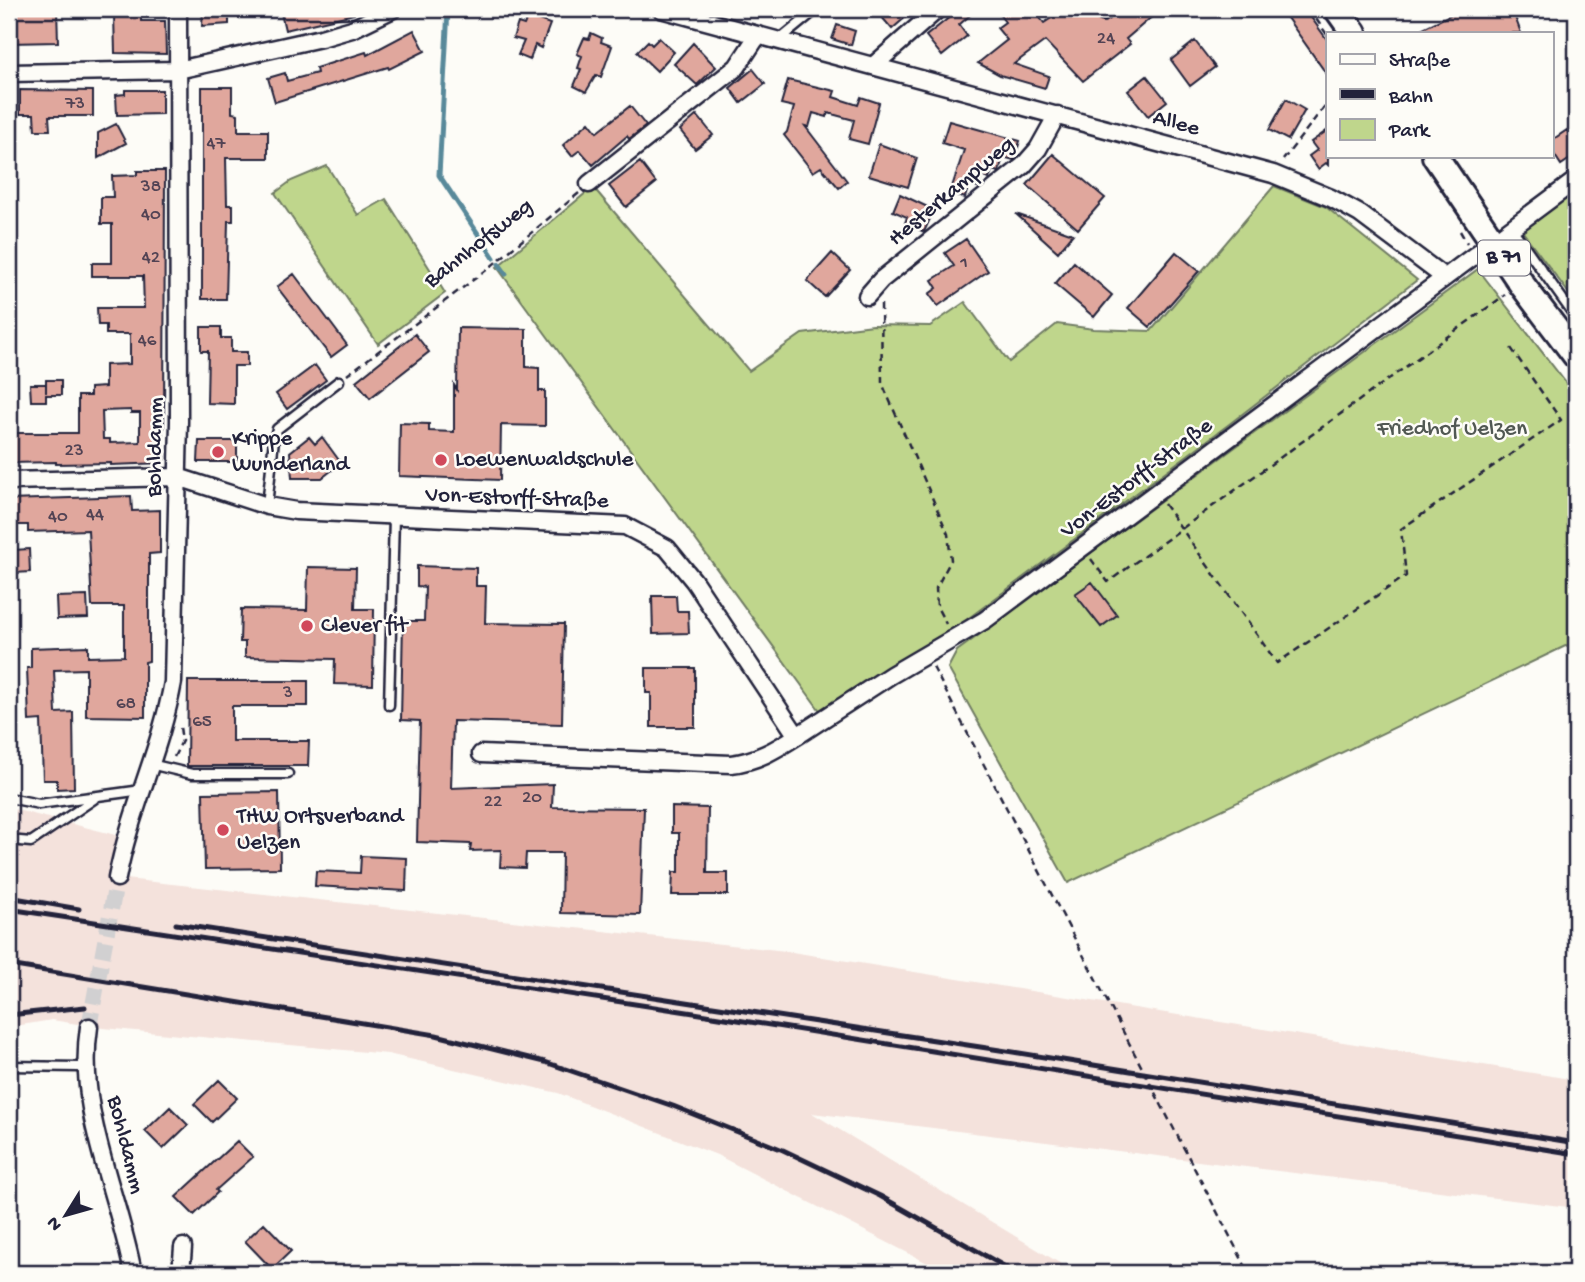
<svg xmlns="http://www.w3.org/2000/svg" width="1585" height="1282" font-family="'Gochi Hand',sans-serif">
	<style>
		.built { fill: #f4e2dc }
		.green { fill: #bfd68c; stroke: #707c64; stroke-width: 2 }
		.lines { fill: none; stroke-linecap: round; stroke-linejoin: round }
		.stream { stroke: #59899a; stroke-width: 5 }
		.building { fill: #e0a79d; stroke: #22223b; stroke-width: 2; fill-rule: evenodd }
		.minor-tunnel { stroke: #d1d0d1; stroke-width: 16; stroke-dasharray: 16 8; stroke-linecap: butt }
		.service-casing { stroke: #22223b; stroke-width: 13 }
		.minor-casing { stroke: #22223b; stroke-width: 21 }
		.primary-casing { stroke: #22223b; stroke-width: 30 }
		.path { stroke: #22223b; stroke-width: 2.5; stroke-dasharray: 7 5; stroke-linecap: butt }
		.service { stroke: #fdfcf7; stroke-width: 8 }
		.minor { stroke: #fdfcf7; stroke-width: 16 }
		.primary { stroke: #fdfcf7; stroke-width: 24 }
		.rail { stroke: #22223b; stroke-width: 5 }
		.poi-dot { fill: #d1495b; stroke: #fdfcf7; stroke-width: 2.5 }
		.labels { text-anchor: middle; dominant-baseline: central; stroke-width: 5; stroke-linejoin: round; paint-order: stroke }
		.number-label { font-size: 19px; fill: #524354 }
		.shield { fill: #fdfcf7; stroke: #646373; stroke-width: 2 }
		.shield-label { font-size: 21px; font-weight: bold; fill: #22223b }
		.street-label { font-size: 23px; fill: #22223b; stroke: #fdfcf7 }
		.park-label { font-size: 23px; fill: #515853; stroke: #fdfcf7 }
		.poi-label { font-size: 23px; fill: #22223b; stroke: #fdfcf7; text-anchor: start }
	</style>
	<rect width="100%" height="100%" fill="#fdfcf7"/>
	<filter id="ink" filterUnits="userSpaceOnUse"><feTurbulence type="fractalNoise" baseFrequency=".0143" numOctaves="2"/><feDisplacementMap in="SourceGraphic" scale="14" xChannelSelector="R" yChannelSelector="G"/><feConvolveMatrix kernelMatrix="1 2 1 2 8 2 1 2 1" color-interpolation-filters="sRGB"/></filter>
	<g filter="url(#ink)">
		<path class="built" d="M9 808 120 836 109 874 126 879 786 951 1576 1080V1208L812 1113 1076 1273H947L717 1155 558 1093 388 1054 103 1028 52 1020 9 1027Z"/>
		<path class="green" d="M327 166 358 215 386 199 445 293 378 344 275 193 291 181Z
			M1576 183V303L1517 224Z
			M1274 186 1326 207 1417 280 1228 425 958 626 821 712 497 267 593 187 749 371 802 334 873 325 930 326 965 302 1009 362 1057 324 1094 329 1151 331Z
			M1478 269 1576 396V641L1068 883 948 668 957 651Z"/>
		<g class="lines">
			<path class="stream" d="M448 9 439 175 494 258
				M499 264 506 274"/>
		</g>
		<path class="building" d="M9 9H57L58 42 9 43Z
			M203 9H229V24L202 26Z
			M280 9H353L354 14 285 30Z
			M875 9H915L892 29Z
			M960 9H977L959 25 967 36 942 56 926 36Z
			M995 9H1033L1044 23 1065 9H1093L1095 18 1104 22 1110 19 1114 9H1161L1126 39 1130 44 1083 81 1045 41 1014 64 1049 76 1045 88 1000 75 978 63 1007 40 997 28 1005 22Z
			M1294 9H1305L1328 41V76L1285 15Z
			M1450 9H1512L1521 33H1413L1452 14Z
			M141 13V21H165L166 54 115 53 114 14Z
			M528 16 550 24 541 48 535 45 530 60 518 55 524 41 513 38 518 23 524 25Z
			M837 25 855 31 851 45 832 39Z
			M414 30 425 51 389 69 388 67 275 102 268 78 285 73 287 81 317 73 316 68 366 52 367 55Z
			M591 33 602 38 601 42 612 46 601 77 596 75 586 92 574 86 581 69 578 68 582 56 577 54 584 38 589 39Z
			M659 38 674 52 657 71 637 52 648 41 652 45Z
			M1195 41 1215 67 1190 86 1171 60Z
			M693 43 716 67 697 85 674 64Z
			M753 69 765 84 741 103 730 88Z
			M1147 76 1167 101 1148 116 1128 91Z
			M788 80 835 91 833 97 858 105 861 97 879 103 868 144 849 139 854 120 828 113 827 117 813 113 809 127 805 126 847 181 839 188 821 167 813 172 784 135 787 132 794 107 781 104Z
			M202 87H232V113L238 114V131H268V158H226L227 205H233V221H228L226 299H202Z
			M20 90 93 91V116H49L50 130H35L34 114H20Z
			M125 90H162V114L117 115 116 95 125 94Z
			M1286 99 1305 110 1288 140 1269 130Z
			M630 106 646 126 629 139 627 136 593 165 580 150 572 156 563 145 589 122 597 132Z
			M697 115 713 135 695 149 680 130Z
			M949 121 1020 141 1014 160 1003 157 999 172 992 170 989 179 982 176 978 187 969 184 965 198 950 193 964 150 942 143Z
			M116 124 126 143 98 158V133Z
			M1328 130V165L1326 163 1318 169 1309 156 1317 150 1311 142Z
			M1567 130 1576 144V155L1561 165 1552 151V140Z
			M879 144 917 158 908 187 869 175Z
			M1053 154 1105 198 1078 229 1027 185Z
			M640 162 656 183 626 207 609 186Z
			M137 171H165L164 428H162L164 463 111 465V463L56 464V462L10 463 9 433H78V396H90V388L105 387V365L130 364V334H106V325H98L97 308H144L143 276H92V263H112V224H101V197H113L112 176 137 175ZM131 410V413H140V442L110 443V439H103L102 411Z
			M900 194 934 210 924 232 905 223 907 217 893 211Z
			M1016 214 1073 234 1058 252Z
			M966 239 988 271 938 306 929 294 937 288 932 280 954 266 945 253Z
			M1176 252 1199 271 1150 327 1128 308Z
			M832 253 850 270 825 297 807 281Z
			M1074 262 1112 295 1094 317 1055 284Z
			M294 274 347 345 331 357 277 287Z
			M201 327H221V338H231V352H247V366H234V404L207 403 208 351H201Z
			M458 328 526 329V367L539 368V391H545V426L501 425 500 480 399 476 400 423 429 424V431L454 432V385L457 390Z
			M415 334 429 352 370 398 356 381Z
			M315 365 326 380 287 409 276 394Z
			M46 380H61V395H46V401H31L30 384H46V393Z
			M309 437 315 444 322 437 341 463 322 478H292L290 452Z
			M199 441H237V462H198Z
			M131 496 132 511 160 510V553L149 554V661L145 662V717L86 716V669L54 670 56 713 73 712 74 788 57 789V780H43L41 720 29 721 27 668H31V648L88 646V657L124 656V606H92L88 530 28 532V525H9V500Z
			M29 549 30 572 15 573 14 550Z
			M417 566 476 568V586H486L485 623 564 624 562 724 453 721 451 788 553 784 552 807 644 808 640 915 561 913 562 853H526L525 868 500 867 501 850 470 851 471 844 417 842 420 721 401 720 403 621H424L425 587 417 586Z
			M308 567 356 568 355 609H374L373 685 334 684 335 659 245 657V642H240L241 609 307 610Z
			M1092 582 1117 615 1101 627 1075 594Z
			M87 596 88 618 57 619 56 597Z
			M652 596H676L677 611H688L689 633 653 634Z
			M646 668H695V727H651V693H646Z
			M188 681H308V706H232V741H309L308 766H187Z
			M279 792 280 868 205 869 203 793Z
			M672 807 708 808 707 873H728V895H672L673 872H679V833H672Z
			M361 856 407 858 406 891 315 886 316 871 360 873Z
			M219 1080 237 1098 212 1122 194 1104Z
			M170 1107 188 1125 163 1149 145 1131Z
			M237 1141 253 1157 216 1190 218 1192 194 1215 176 1197Z
			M264 1223 291 1251 272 1269 245 1241Z"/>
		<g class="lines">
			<path class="minor-tunnel" d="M89 1027 117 878"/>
			<defs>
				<path id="service" d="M778 41 817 9
					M1511 227 1576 318
					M267 506 274 439 277 429 339 381
					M389 705 394 517
					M150 764 192 774H288
					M9 798 39 804 142 790
					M9 840 31 842 94 799
					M9 1066 79 1067 86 1064"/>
				<path id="minor" d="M661 9 1273 174 1331 198 1360 214 1444 277
					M1103 12 1104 9
					M873 66 938 9
					M9 73 178 70 321 38 352 29 393 9
					M589 184 737 67 758 35
					M867 296 881 280 1023 166 1038 149 1057 115
					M9 481 178 477 267 506 296 511 625 526 667 548 694 581 797 736 891 675 985 620 1576 180
					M481 754 731 764C757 761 775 750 797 736
					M117 878C130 811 161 749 173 682L179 421 178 9
					M89 1027C76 1111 118 1192 133 1273
					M181 1273 183 1247"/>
				<path id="primary" d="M1337 9 1354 33
					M1435 156 1523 286 1576 356"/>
			</defs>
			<use href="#service" class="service-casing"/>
			<use href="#minor" class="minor-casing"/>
			<use href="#primary" class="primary-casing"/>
			<path class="path" d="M1309 9 1328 36
				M1283 160 1328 102
				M1460 231 1467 243
				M881 304 882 383 948 534 951 560 936 588 937 607 946 624
				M347 375 489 268 579 193
				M1569 376 1576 384
				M1164 504 1277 663 1406 576 1401 529 1561 420 1511 348
				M1091 559 1108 582 1505 295
				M933 667 1249 1273
				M174 757 182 741 180 727"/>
			<use href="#service" class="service"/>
			<use href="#minor" class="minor"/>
			<use href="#primary" class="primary"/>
			<path class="rail" d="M9 897 79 909
				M9 909 694 1013 1576 1154
				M176 924 1013 1052 1576 1143
				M9 965 436 1035 545 1062 673 1106 783 1150 880 1196 1016 1273
				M9 1015 85 1007"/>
		</g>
	</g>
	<g class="poi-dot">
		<circle cx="218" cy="452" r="7"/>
		<circle cx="441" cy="460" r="7"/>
		<circle cx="307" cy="626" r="7"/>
		<circle cx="223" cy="830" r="7"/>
	</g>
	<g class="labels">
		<g class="number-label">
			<text x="1106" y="39">24</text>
			<text x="75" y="104">73</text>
			<text x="216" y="144">47</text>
			<text x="151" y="187">38</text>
			<text x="151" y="215">40</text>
			<text x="151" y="258">42</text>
			<text x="964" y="263">1</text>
			<text x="147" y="341">46</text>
			<text x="74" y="451">23</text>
			<text x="95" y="515">44</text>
			<text x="58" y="517">40</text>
			<text x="288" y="693">3</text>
			<text x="126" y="704">68</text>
			<text x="202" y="722">65</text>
			<text x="532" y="798">20</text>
			<text x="493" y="802">22</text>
		</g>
		<rect class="shield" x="1478" y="240.5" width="52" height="35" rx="5"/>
		<g class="shield-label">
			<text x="1504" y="258">B 71</text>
		</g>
		<g class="street-label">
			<text transform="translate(1176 124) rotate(15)">Allee</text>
			<text transform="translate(952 192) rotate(-40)">Hesterkampweg</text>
			<text transform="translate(479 244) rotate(-38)">Bahnhofsweg</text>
			<text transform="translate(156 447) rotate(-89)">Bohldamm</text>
			<text transform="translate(1137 479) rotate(-37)">Von-Estorff-Straße</text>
			<text transform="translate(517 499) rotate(2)">Von-Estorff-Straße</text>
			<text transform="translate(125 1145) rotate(76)">Bohldamm</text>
		</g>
		<g class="park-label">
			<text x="1452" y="429">Friedhof Uelzen</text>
		</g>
		<g class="poi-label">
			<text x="232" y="439">Krippe<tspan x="232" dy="26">Wunderland</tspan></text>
			<text x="455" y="460">Loewenwaldschule</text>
			<text x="321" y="626">Clever fit</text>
			<text x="237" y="817">THW Ortsverband<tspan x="237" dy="26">Uelzen</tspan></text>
		</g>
	</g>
	<rect width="1585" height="1282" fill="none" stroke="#fdfcf7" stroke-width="35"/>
	<rect x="18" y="18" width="1550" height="1247" fill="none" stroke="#22223b" stroke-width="2.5" filter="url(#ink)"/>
	<rect x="1326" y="32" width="228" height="126" fill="#fdfcf7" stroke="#a5a5ac" stroke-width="2"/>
	<rect x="1340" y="54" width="35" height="10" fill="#fdfcf7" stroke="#a5a5ac" stroke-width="2"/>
	<text x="1389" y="66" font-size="21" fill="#22223b">Straße</text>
	<rect x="1340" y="89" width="35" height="10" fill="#22223b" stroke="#a5a5ac" stroke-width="2"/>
	<text x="1389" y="102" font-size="21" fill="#22223b">Bahn</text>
	<rect x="1340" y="119" width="35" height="21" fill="#bfd68c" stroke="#a5a5ac" stroke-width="2"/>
	<text x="1389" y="136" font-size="21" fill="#22223b">Park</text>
	<g transform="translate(66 1215) rotate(233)" stroke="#fdfcf7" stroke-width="5" paint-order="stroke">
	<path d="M0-5L12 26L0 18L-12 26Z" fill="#22223b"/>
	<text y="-10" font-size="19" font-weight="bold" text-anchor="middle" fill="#22223b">N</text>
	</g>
</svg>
